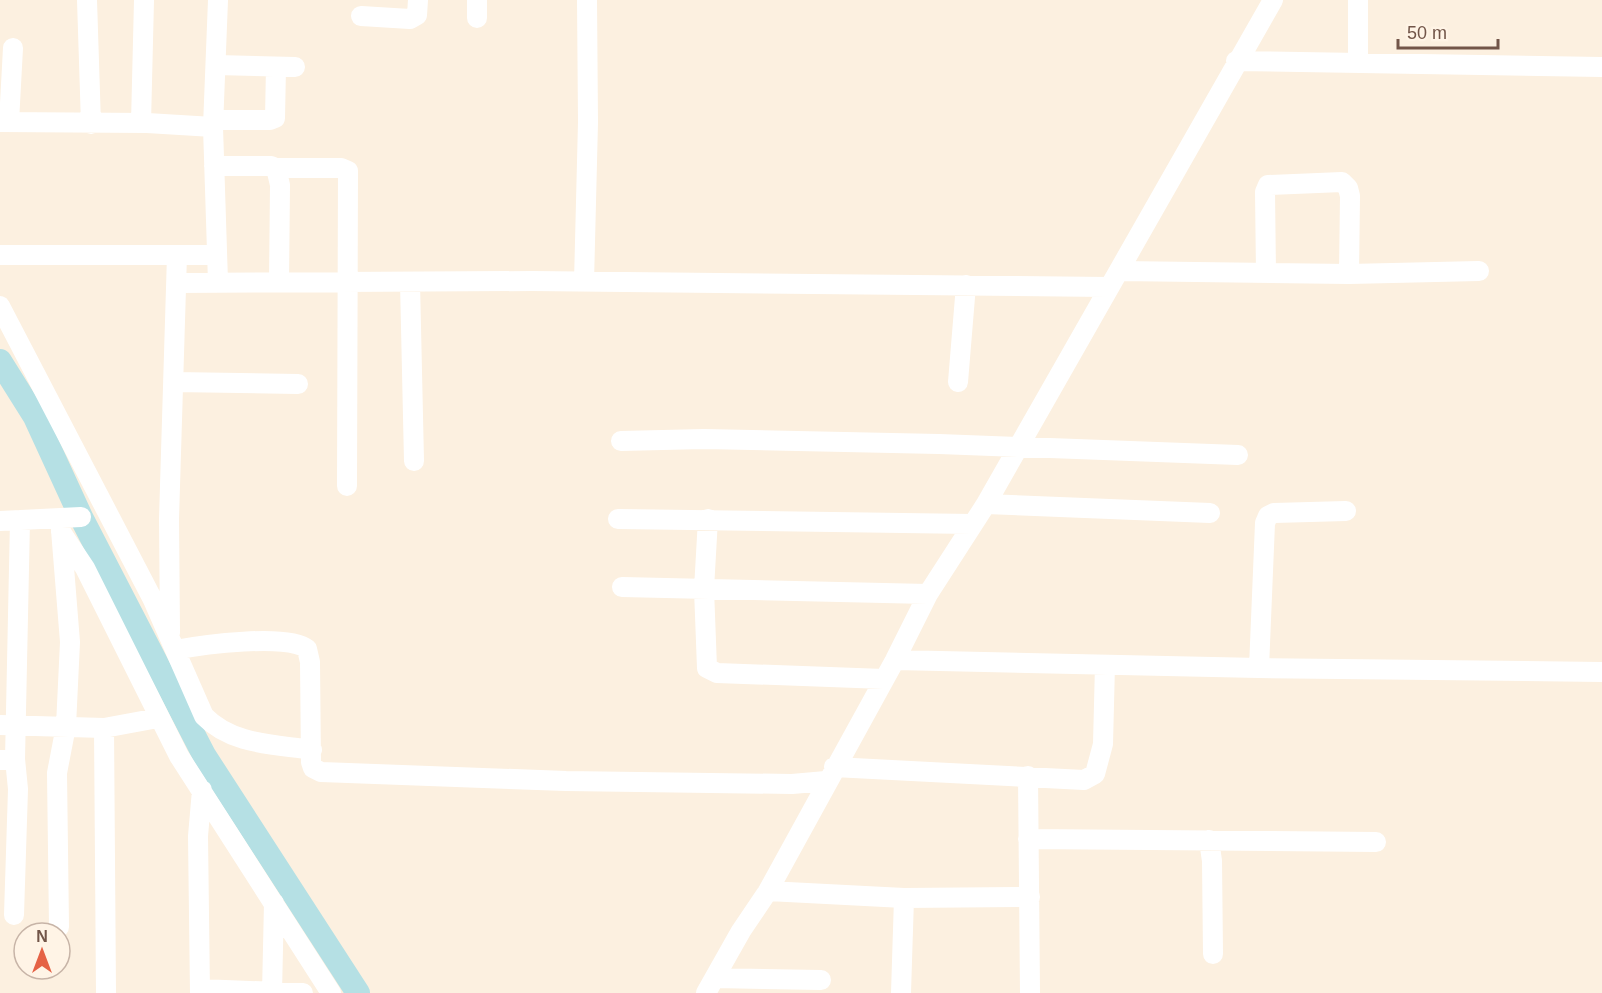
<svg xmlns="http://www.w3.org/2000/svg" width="1602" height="993" font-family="Helvetica,sans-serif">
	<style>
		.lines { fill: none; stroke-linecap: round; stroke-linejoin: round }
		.river { stroke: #b5e0e4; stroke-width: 24 }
		.minor { stroke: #fff; stroke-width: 20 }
	</style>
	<rect width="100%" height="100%" fill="#fcf0e0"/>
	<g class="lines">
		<path class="river" d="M0 361 35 417 81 517 204 755 358 993"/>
		<path class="minor" d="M87 0 91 124
			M1358 0V63
			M361 16 410 19 417 15 418 0
			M477 18V0
			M1236 61 1602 67
			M216 65 295 67
			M213 120H270L275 118 276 67
			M0 122 147 123 213 127
			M9 122 13 48
			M141 123 144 0
			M214 166H271L276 168 280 185 279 282
			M276 168H341L348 171 347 486
			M0 255H216
			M1120 271 1349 274 1479 271
			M1266 273 1265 192 1268 185 1342 182 1348 188 1350 196 1349 274
			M218 282 213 127 218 0
			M410 282 414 461
			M584 282 588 122 587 0
			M177 283 532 281 1108 287
			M0 306 153 600 204 716C232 745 274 744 312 750
			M174 382 298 384
			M958 382 966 285
			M621 441 704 439 939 444 1238 455
			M986 504 1210 513
			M618 519 973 524
			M708 519 704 589 707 668 717 673 884 679
			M0 521 81 517
			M61 532 85 568 179 756 331 993
			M622 587 928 594
			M170 633 169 519 177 255
			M175 650C201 645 288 633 307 649L310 662 311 762 313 768 321 772 566 781 792 784 826 781
			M895 660 1259 668 1602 672
			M1259 668 1265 523 1268 516 1274 513 1346 511
			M0 725 104 728 158 718
			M104 728 106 993
			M15 759 20 520
			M0 760 15 759 18 789 14 915
			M834 767 1084 780 1095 774 1103 744 1105 665
			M1028 776 1030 993
			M1028 839 1376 842
			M1209 840 1212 861 1213 954
			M768 891 904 898 1030 897
			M59 927 57 773 66 726 70 642 61 530
			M715 978 821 980
			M200 989 303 993
			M200 993 198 836 202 790
			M272 993 274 903
			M706 993 741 931 768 891 895 660 928 594 986 504 1273 0
			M901 993 904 898"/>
	</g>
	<g transform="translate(42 951)"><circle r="28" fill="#fff4e6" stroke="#c7b4a7" stroke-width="1.5"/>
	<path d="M0-4.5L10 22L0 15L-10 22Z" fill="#e56245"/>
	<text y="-9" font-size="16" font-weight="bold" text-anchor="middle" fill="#725548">N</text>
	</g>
	<path d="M1398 39v9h100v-9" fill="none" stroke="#725548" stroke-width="3"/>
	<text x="1407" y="39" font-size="18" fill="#725548" stroke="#fff4e6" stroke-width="4.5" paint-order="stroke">50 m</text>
</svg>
